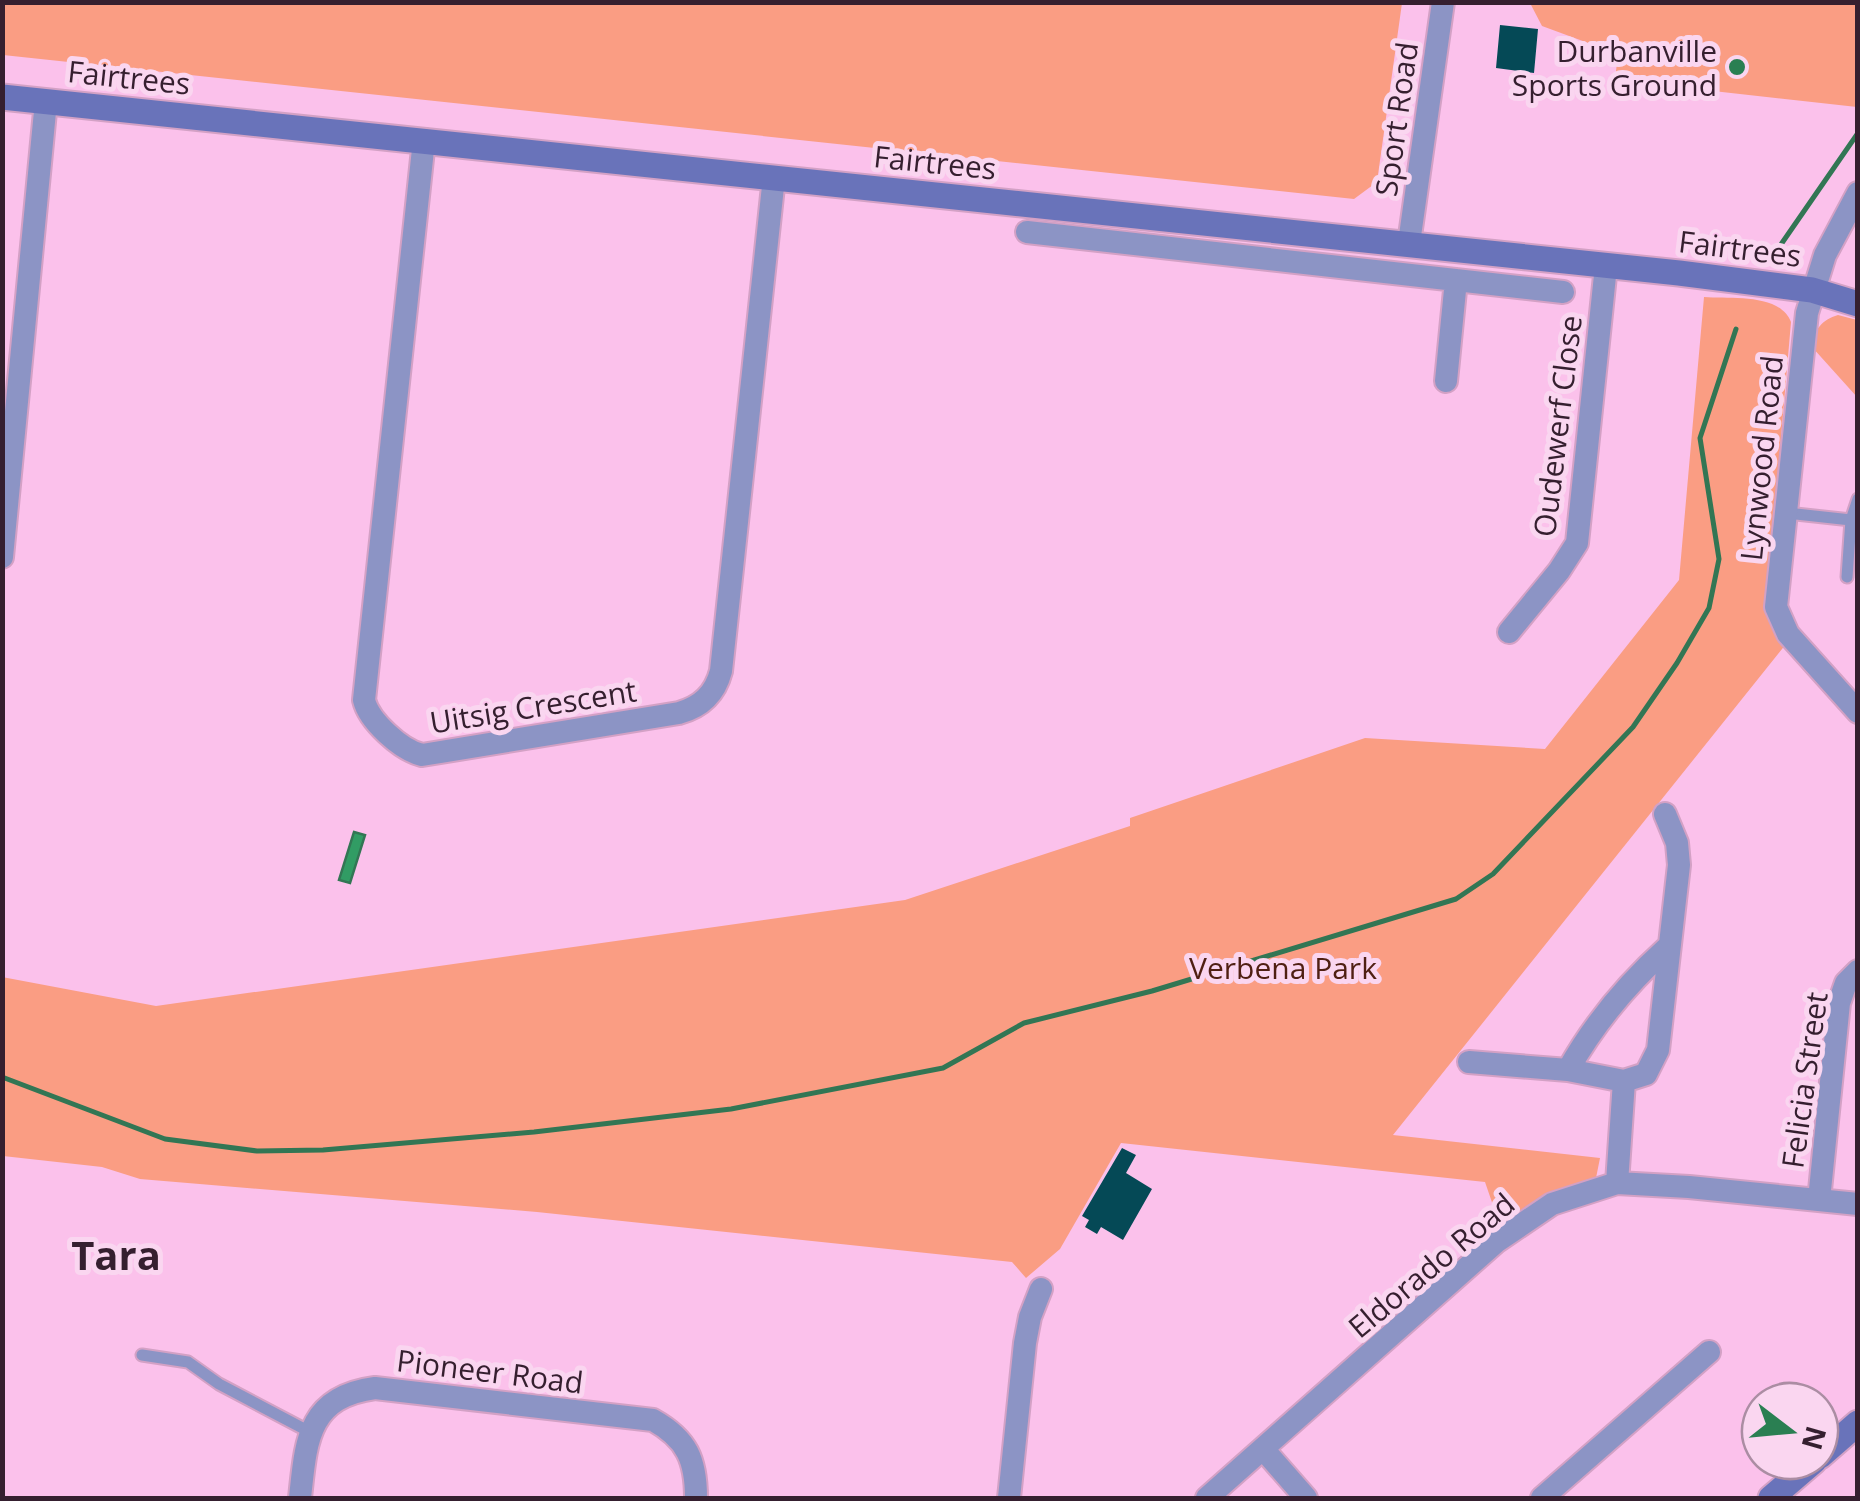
<svg xmlns="http://www.w3.org/2000/svg" width="1860" height="1501" font-family="'Open Sans',sans-serif">
	<style>
		.green { fill: #fa9d83 }
		.water { fill: #319c64; stroke: #327654; stroke-width: 2.5 }
		.lines { fill: none; stroke-linecap: round; stroke-linejoin: round }
		.stream { stroke: #327654; stroke-width: 5 }
		.building { fill: #054956 }
		.service-casing { stroke: #d3a1c5; stroke-width: 15 }
		.minor-casing { stroke: #d3a1c5; stroke-width: 26 }
		.secondary-casing { stroke: #d3a1c5; stroke-width: 29 }
		.service { stroke: #8c94c5; stroke-width: 11 }
		.minor { stroke: #8c94c5; stroke-width: 22 }
		.secondary { stroke: #6973ba; stroke-width: 25 }
		.poi-dot { fill: #2a7f52; stroke: #fad6f0; stroke-width: 4 }
		.labels { text-anchor: middle; dominant-baseline: central; stroke-width: 10; stroke-linejoin: round; paint-order: stroke }
		.poi-label { font-size: 30px; fill: #351f2f; stroke: #fad6f0; text-anchor: end }
		.street-label { font-size: 30px; fill: #351f2f; stroke: #fad6f0 }
		.park-label { font-size: 30px; fill: #4f1f12; stroke: #fad6f0 }
		.district-label { font-size: 40px; font-weight: bold; fill: #351f2f; stroke: #fad6f0 }
	</style>
	<rect width="100%" height="100%" fill="#fbc1eb"/>
	<path class="green" d="M3 2H1401L1402 3 1377 182 1354 199 3 55Z
		M1530 3H1857V107L1615 80 1618 54 1542 26Z
		M1704 297C1731 299 1780 293 1791 322L1767 600 1786 644 1393 1135 1600 1158 1596 1178 1546 1196 1503 1224 1496 1214 1485 1182 1121 1143 1060 1249 1026 1278 1012 1262 537 1212 140 1179 102 1167 3 1156 2 977 156 1006 905 900 1130 826V818L1365 738 1545 749 1679 580Z
		M1838 315 1857 320V397L1812 347C1814 329 1822 320 1838 315Z"/>
	<path class="water" d="M354 832 365 835 350 883 339 880Z"/>
	<g class="lines">
		<path class="stream" d="M1773 256 1858 133
			M2 1077 165 1139 257 1151 323 1150 534 1132 731 1109 943 1068 1024 1023 1152 991 1456 899 1493 874 1633 727 1677 663 1709 608 1719 559 1700 438 1736 329"/>
	</g>
	<path class="building" d="M1500 25 1538 29 1534 73 1496 68Z
		M1122 1148 1136 1155 1126 1173 1152 1189 1123 1240 1101 1227 1097 1234 1085 1227 1089 1220 1082 1216Z"/>
	<g class="lines">
		<defs>
			<path id="service" d="M1787 513 1851 520
				M1847 577 1851 520 1858 499
				M142 1355 188 1362 219 1384 310 1432"/>
			<path id="minor" d="M424 140 364 700C369 721 401 750 422 755L679 713C701 707 715 694 721 671L774 177
				M1858 193 1825 255 1807 313 1776 607 1788 634 1858 712
				M1027 232 1563 292
				M1409 243 1443 2
				M1446 381 1456 280
				M2 557 46 101
				M1509 632 1559 571 1577 543 1606 266
				M1469 1062 1568 1070
				M1624 1081 1568 1070C1594 1024 1628 983 1667 948
				M1617 1183 1624 1081 1646 1074 1658 1050 1679 865 1677 843 1665 814
				M1819 1200 1839 1003 1846 983 1858 971
				M1264 1450 1306 1498
				M300 1498C306 1442 307 1397 375 1388L653 1420C687 1439 696 1460 696 1498
				M1009 1498 1025 1343 1030 1317 1041 1289
				M1207 1498 1496 1242 1552 1204 1617 1183 1689 1187 1858 1204
				M1542 1498 1709 1352"/>
			<path id="secondary" d="M2 97 1679 273 1812 290 1858 304
				M1820 1456 1858 1423
				M1771 1498 1814 1461"/>
		</defs>
		<use href="#service" class="service-casing"/>
		<use href="#minor" class="minor-casing"/>
		<use href="#secondary" class="secondary-casing"/>
		<use href="#service" class="service"/>
		<use href="#minor" class="minor"/>
		<use href="#secondary" class="secondary"/>
	</g>
	<circle class="poi-dot" cx="1737" cy="67" r="10"/>
	<g class="labels">
		<g class="poi-label">
			<text x="1717" y="50">Durbanville<tspan x="1717" dy="34">Sports Ground</tspan></text>
		</g>
		<g class="street-label">
			<text transform="translate(129 77) rotate(6)">Fairtrees</text>
			<text transform="translate(1396 119) rotate(-82)">Sport Road</text>
			<text transform="translate(935 162) rotate(6)">Fairtrees</text>
			<text transform="translate(1740 248) rotate(7)">Fairtrees</text>
			<text transform="translate(1557 426) rotate(-83)">Oudewerf Close</text>
			<text transform="translate(1761 458) rotate(-84)">Lynwood Road</text>
			<text transform="translate(533 706) rotate(-9)">Uitsig Crescent</text>
			<text transform="translate(1804 1080) rotate(-82)">Felicia Street</text>
			<text transform="translate(1431 1265) rotate(-40)">Eldorado Road</text>
			<text transform="translate(490 1371) rotate(7)">Pioneer Road</text>
		</g>
		<g class="park-label">
			<text x="1283" y="967">Verbena Park</text>
		</g>
		<g class="district-label">
			<text x="116" y="1254">Tara</text>
		</g>
	</g>
	<rect width="1860" height="1501" fill="none" stroke="#351f2f" stroke-width="10"/>
	<g transform="translate(1790 1431) rotate(106)"><circle r="48" fill="#fad6f0" stroke="#ab8da3" stroke-width="2.5"/>
	<path d="M0-8L18 38L0 25L-18 38Z" fill="#2a7f52"/>
	<text y="-15" font-size="28" font-weight="bold" text-anchor="middle" fill="#351f2f">N</text>
	</g>
</svg>
